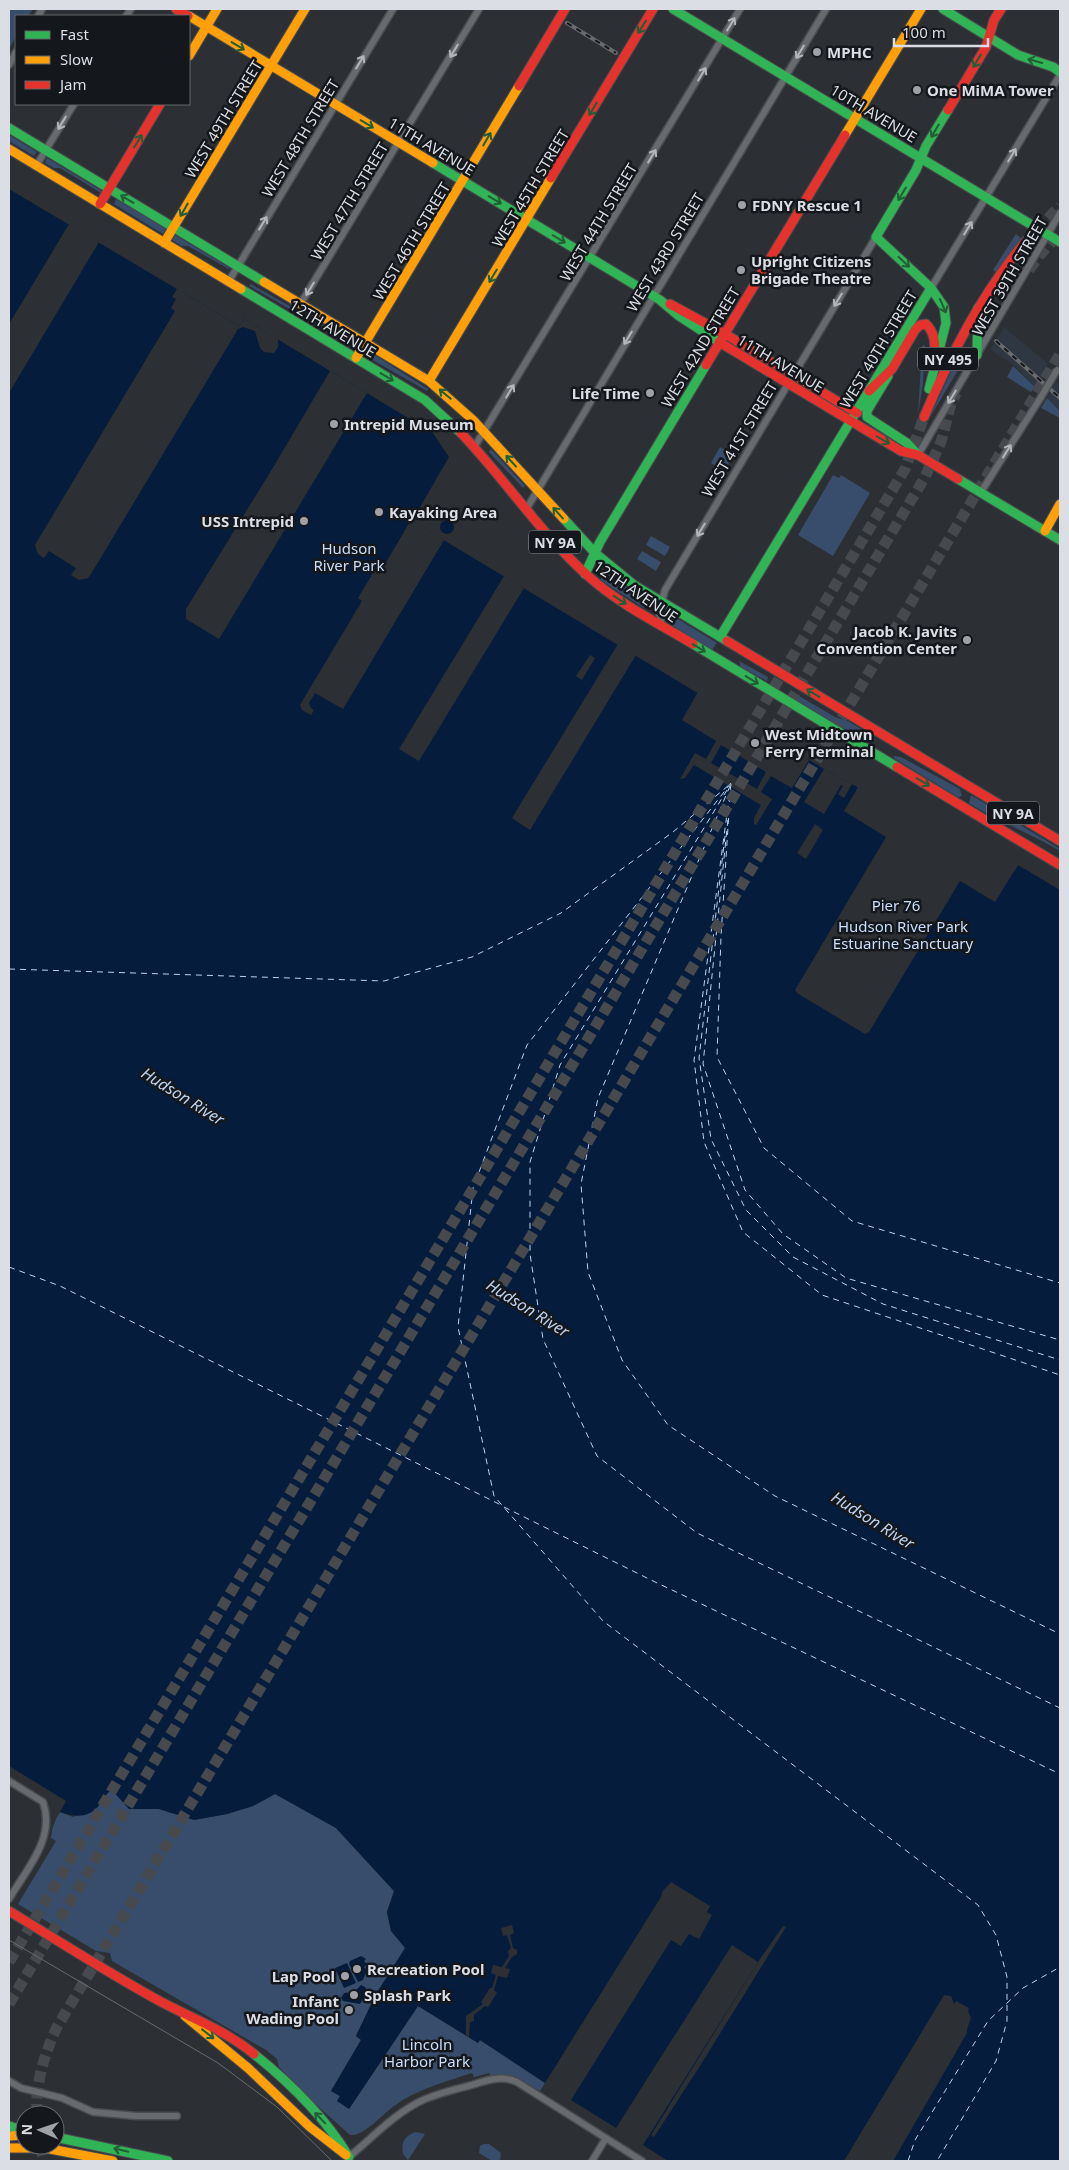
<svg xmlns="http://www.w3.org/2000/svg" width="1069" height="2170" font-family="'Noto Sans',sans-serif">
	<style>
		.built { fill: #2f3743 }
		.green { fill: #374d6b }
		.water { fill: #061c3c }
		.pier { fill: #2c3034; fill-rule: evenodd }
		.lines { fill: none; stroke-linecap: round; stroke-linejoin: round }
		.ferry { stroke: #bdd3f2; stroke-width: 1; stroke-dasharray: 6 5; stroke-linecap: butt }
		.highway-tunnel { stroke: #464a4e; stroke-width: 11; stroke-dasharray: 11 5.5; stroke-linecap: butt }
		.street-casing { stroke: #494c50; stroke-width: 9 }
		.fast-casing { stroke: #494c50; stroke-width: 11 }
		.slow-casing { stroke: #494c50; stroke-width: 11 }
		.jam-casing { stroke: #494c50; stroke-width: 11 }
		.street { stroke: #686b6e; stroke-width: 6 }
		.fast { stroke: #30b455; stroke-width: 9 }
		.slow { stroke: #ff9f0a; stroke-width: 9 }
		.jam { stroke: #e5322d; stroke-width: 9 }
		.tram { stroke: #686b6d; stroke-width: 1 }
		.rail-casing { stroke: #686b6d; stroke-width: 4 }
		.rail { stroke: #14171b; stroke-width: 2; stroke-dasharray: 5.5; stroke-linecap: butt }
		.street-bridge-casing { stroke: #494c50; stroke-width: 9; stroke-linecap: butt }
		.street-bridge { stroke: #686b6e; stroke-width: 6 }
		.oneway { stroke: #b3b6bb }
		.oneway2 { stroke: #215e35 }
		.poi-dot { fill: #9ea1a6; stroke: #14171b; stroke-width: 2 }
		.labels { text-anchor: middle; dominant-baseline: central; stroke-width: 5; stroke-linejoin: round; paint-order: stroke }
		.shield { fill: #14171b; stroke: #9fa2a8; stroke-width: 1 }
		.shield-label { font-size: 14px; font-weight: bold; fill: #dbdee4 }
		.poi-label { font-size: 15px; font-weight: bold; fill: #dbdee4; stroke: #14171b; text-anchor: start }
		.street-label { font-size: 15px; fill: #dbdee4; stroke: #14171b }
		.park-label { font-size: 15px; fill: #c9defd; stroke: #14171b }
		.water-label { font-size: 16px; font-style: italic; fill: #bdd3f2; stroke: #14171b }
	</style>
	<rect width="100%" height="100%" fill="#2c3034"/>
	<path class="built" d="M1004 327 1048 364 1035 387 1014 365 990 350Z
		M1056 382 1060 386V411L1047 398Z"/>
	<path class="green" d="M9 9H33L28 16H16V36L9 49Z
		M9 135 37 152 34 156 9 141Z
		M47 158 102 191 101 193 60 168H54L45 163Z
		M116 199 166 229 163 234 114 204Z
		M1016 234 1022 239 996 272 993 270Z
		M175 235 230 268 229 269 188 246H182L172 240Z
		M251 284 358 345 357 347 249 286Z
		M925 345 923 383 918 415 922 346Z
		M373 354 428 389 427 391 371 359Z
		M958 361V364L961 365 929 419 953 367Z
		M1013 366 1035 387 1031 392 1007 377Z
		M1047 398 1060 411V418L1041 408Z
		M720 447 734 455 724 471 711 463Z
		M491 449 525 486 523 488 489 452Z
		M833 475 839 478 841 475 870 493 833 556 798 535Z
		M651 536 670 547 665 556 646 545Z
		M642 551 661 562 656 571 637 559Z
		M605 571 641 597 645 602 644 608 600 580Z
		M665 611 717 643 712 650 667 622 662 614Z
		M739 661 768 677 767 681 741 667Z
		M794 693 835 717 848 721 867 733 868 741 866 742 791 697Z
		M894 756 901 757 960 789 962 796 958 797 894 758Z
		M971 795 1060 849V851C1030 833 998 822 969 803Z
		M112 1790 129 1809H159L194 1820 227 1814 253 1806 275 1794 336 1828 394 1891 387 1912 391 1931 406 1948 376 1994 356 2036 361 2040 331 2091 340 2096 338 2101 349 2109 418 2006 478 2043 480 2040 545 2083 540 2091 516 2077 508 2075H490L489 2073 474 2077 472 2073C445 2082 417 2089 394 2106 383 2114 363 2137 350 2135L312 2101 279 2067 277 2059 266 2050 112 1961 110 1953 96 1951 18 1904 56 1841 51 1838C52 1827 55 1820 60 1812L73 1817 98 1807 107 1793Z
		M415 2132 425 2134 408 2160 403 2154C401 2142 404 2137 415 2132Z
		M484 2144H489L501 2153 500 2161H492L479 2153 480 2146Z"/>
	<path class="water" d="M9 189 239 326 244 319 433 433 449 457 412 521 824 769 1014 872 1018 865 1060 890V2161H893L967 2033V2029L971 2018 968 2011 969 2008 956 2001 954 2004 951 1996 944 1995 844 2161H668L643 2145 758 1962 732 1945 616 2128 571 2100 671 1940 681 1946 689 1934 699 1939 712 1915 707 1912 710 1906 671 1882 662 1892 661 1897 545 2083 480 2040 478 2043 418 2006 349 2109 337 2101 340 2096 331 2091 361 2040 356 2036 376 1994 405 1948 391 1931 387 1912 394 1891 336 1828 275 1794 253 1806 227 1814 194 1820 159 1809H129L112 1790C106 1793 104 1799 99 1805 89 1819 74 1817 60 1812L66 1801 9 1766Z
		M440 527a7 7 0 1 1 14 0a7 7 0 1 1-14 0Z
		M361 1956 366 1959 364 1961 367 1964 364 1967 367 1970 363 1980 358 1982 349 1964 350 1961Z
		M347 1963 356 1983 344 1988 335 1968Z
		M361 1985 365 1987 367 1991 360 2004 343 2001 341 1998 344 1993 354 1992Z"/>
	<path class="pier" d="M69 224 99 242 9 393V324Z
		M177 289 239 326 244 319 278 339V347L274 353 264 352 260 348 255 331 243 327 238 329 91 574 88 578 79 580 71 575 76 568 49 551 44 558 38 554 35 545 175 311 171 308 176 299 172 297Z
		M330 371 367 393 219 639 186 619V609L274 466Z
		M411 520 444 540 343 709 315 693 309 703 311 708 314 710 311 715 302 710 300 705 362 601 358 598 376 568 381 571Z
		M504 576 524 588 419 761 399 749Z
		M618 644 636 655 530 830 512 818Z
		M590 655 595 658 582 680 576 676Z
		M698 692 809 760 792 788 771 776 761 792 772 799 756 825 754 824V818L761 805 694 765 685 778 680 779 695 753 706 759 716 741 682 720ZM721 745 766 772 757 789 711 763Z
		M824 769 852 784 844 798 838 794 843 786 841 785 824 814 804 802Z
		M863 779 1013 868 1017 863 1018 865 995 902 960 881 869 1032 865 1034 797 993 795 990 886 837 844 811Z
		M815 824 823 830 806 859 797 853Z
		M512 1925 514 1933 510 1935 513 1948 517 1950V1954L512 1957 505 1968 510 1969 507 1978 498 1976 494 1990 497 1993 488 2007 485 2006 474 2015V2021L470 2022 469 2037 466 2036V2016L483 2004 481 2002 490 1988H492L496 1975 491 1973 493 1965 502 1967 509 1956 508 1951 511 1948 507 1935 503 1936 501 1928Z
		M783 1926 786 1927 698 2069 654 2137 651 2135 758 1962Z"/>
	<g class="lines">
		<path class="ferry" d="M731 783 527 1045 473 1188 458 1327 494 1496 603 1621 978 1905 996 1935 1007 1977V2021L996 2061 937 2161
			M731 784 694 1060 704 1142 743 1232 822 1295 1060 1375
			M730 786 598 1098 581 1184 588 1272 622 1360 668 1425 775 1496 1060 1634
			M727 790 560 1065 530 1162V1254L543 1339 597 1456 697 1533 1060 1708
			M730 796 721 936 717 1057 764 1148 852 1221 1060 1283
			M729 809 703 1064 745 1190 783 1234 846 1278 1060 1340
			M725 836 699 1058 711 1139 746 1210 793 1257 883 1304 1060 1360
			M9 969 384 981 472 957 561 913 673 832 729 785
			M9 1267 60 1286 501 1505
			M504 1507 653 1581 1060 1774
			M908 2161 915 2140 988 2021 1023 1988 1060 1967"/>
		<path class="highway-tunnel" d="M1025 242 1060 206
			M1029 270 1039 256 1060 233
			M9 1962 905 469 924 417
			M9 2004 925 477 941 442 950 407 956 393
			M37 2115C35 2084 44 2055 57 2027L1060 354
			M40 2145 44 2161"/>
		<defs>
			<path id="street" d="M38 16 42 9
				M126 16 131 9
				M9 65 16 52
				M36 166 74 104
				M229 281 393 9
				M931 288 1060 75
				M301 303 479 9
				M475 446 740 9
				M918 455 1060 213
				M981 492 1041 397
				M527 508 826 9
				M662 626 659 612 665 590 876 237
				M9 1781 43 1802C56 1838 26 1870 9 1899
				M9 2081 21 2088 62 2098 93 2112 136 2116H177
				M349 2157C373 2137 395 2113 423 2100 439 2093 456 2089 472 2085 487 2080 502 2075 517 2082L642 2161
				M592 2161 606 2138"/>
			<path id="fast" d="M673 9 1060 242
				M943 9 1018 55 1053 67 1060 72
				M9 128 264 282
				M433 163 660 300 679 316 719 342
				M931 288 876 237 916 170 926 146 948 110
				M241 289 425 400 461 433
				M977 355 978 308
				M888 376 867 411V417L907 443 917 454
				M929 389 946 323 944 307 931 288
				M958 479 1060 540
				M564 519 595 553 634 585 727 641
				M585 574 600 542 706 365
				M720 637 931 288
				M693 644 897 767
				M254 2054C289 2082 326 2119 349 2157
				M9 2126 25 2131
				M55 2137 168 2161"/>
			<path id="slow" d="M189 16 433 163
				M189 56 217 9
				M845 135 921 9
				M9 149 241 289
				M164 243 305 9
				M264 282 429 381 473 420 564 519
				M356 358 519 86
				M429 381 551 178
				M1045 531 1060 504
				M185 2016 248 2068 310 2127 346 2155
				M9 2136 25 2135
				M9 2148H45L113 2161"/>
			<path id="jam" d="M176 9 188 16
				M519 86 565 9
				M948 110 986 47 994 20 1001 9
				M551 178 653 9
				M100 204 160 104
				M670 304 725 334
				M725 334 857 413
				M719 342 901 451 918 455 958 479
				M706 365 845 135
				M869 391 892 369 915 330 920 325 926 324C935 333 935 343 935 355
				M924 417C951 354 981 295 1025 242
				M461 433C505 479 540 533 588 576 619 604 658 623 693 644
				M727 641 1060 841
				M897 767 1060 865
				M9 1911C57 1940 105 1971 154 1998 190 2018 222 2028 254 2054"/>
		</defs>
		<use href="#street" class="street-casing"/>
		<use href="#fast" class="fast-casing"/>
		<use href="#slow" class="slow-casing"/>
		<use href="#jam" class="jam-casing"/>
		<use href="#street" class="street"/>
		<use href="#fast" class="fast"/>
		<use href="#slow" class="slow"/>
		<use href="#jam" class="jam"/>
		<path class="tram" d="M9 1940 218 2063 277 2107 332 2161"/>
		<defs>
			<path id="rail" d="M567 23 616 53
				M996 341 1060 398"/>
		</defs>
		<use href="#rail" class="rail-casing"/>
		<use href="#rail" class="rail"/>
		<defs>
			<path id="street-bridge" d="M1041 397 1057 370"/>
		</defs>
		<use href="#street-bridge" class="street-bridge-casing"/>
		<use href="#street-bridge" class="street-bridge"/>
	</g>
	<defs><path id="oneway-shaft" d="M-6 0H5M1.5-3L5.5 0L1.5 3" fill="none" stroke-width="1.6" stroke-linecap="round" stroke-linejoin="round" transform="scale(1.25)"/></defs>
	<g class="oneway">
		<use href="#oneway-shaft" transform="translate(731 24) rotate(-59)"/>
		<use href="#oneway-shaft" transform="translate(454 51) rotate(121)"/>
		<use href="#oneway-shaft" transform="translate(800 52) rotate(121)"/>
		<use href="#oneway-shaft" transform="translate(360 62) rotate(-59)"/>
		<use href="#oneway-shaft" transform="translate(702 74) rotate(-59)"/>
		<use href="#oneway-shaft" transform="translate(62 123) rotate(121)"/>
		<use href="#oneway-shaft" transform="translate(1012 155) rotate(-59)"/>
		<use href="#oneway-shaft" transform="translate(652 156) rotate(-59)"/>
		<use href="#oneway-shaft" transform="translate(263 223) rotate(-59)"/>
		<use href="#oneway-shaft" transform="translate(968 228) rotate(-59)"/>
		<use href="#oneway-shaft" transform="translate(310 289) rotate(121)"/>
		<use href="#oneway-shaft" transform="translate(838 300) rotate(121)"/>
		<use href="#oneway-shaft" transform="translate(628 338) rotate(121)"/>
		<use href="#oneway-shaft" transform="translate(510 391) rotate(-59)"/>
		<use href="#oneway-shaft" transform="translate(952 397) rotate(121)"/>
		<use href="#oneway-shaft" transform="translate(1007 451) rotate(-58)"/>
		<use href="#oneway-shaft" transform="translate(701 530) rotate(121)"/>
	</g>
	<g class="oneway2">
		<use href="#oneway-shaft" transform="translate(642 27) rotate(122)"/>
		<use href="#oneway-shaft" transform="translate(238 46) rotate(31)"/>
		<use href="#oneway-shaft" transform="translate(977 61) rotate(121)"/>
		<use href="#oneway-shaft" transform="translate(1035 61) rotate(-164)"/>
		<use href="#oneway-shaft" transform="translate(593 109) rotate(121)"/>
		<use href="#oneway-shaft" transform="translate(367 124) rotate(31)"/>
		<use href="#oneway-shaft" transform="translate(935 131) rotate(121)"/>
		<use href="#oneway-shaft" transform="translate(487 139) rotate(-60)"/>
		<use href="#oneway-shaft" transform="translate(138 141) rotate(-59)"/>
		<use href="#oneway-shaft" transform="translate(902 194) rotate(121)"/>
		<use href="#oneway-shaft" transform="translate(127 199) rotate(-149)"/>
		<use href="#oneway-shaft" transform="translate(495 200) rotate(31)"/>
		<use href="#oneway-shaft" transform="translate(184 210) rotate(120)"/>
		<use href="#oneway-shaft" transform="translate(559 239) rotate(31)"/>
		<use href="#oneway-shaft" transform="translate(904 262) rotate(43)"/>
		<use href="#oneway-shaft" transform="translate(493 276) rotate(121)"/>
		<use href="#oneway-shaft" transform="translate(943 306) rotate(66)"/>
		<use href="#oneway-shaft" transform="translate(387 377) rotate(31)"/>
		<use href="#oneway-shaft" transform="translate(445 394) rotate(-140)"/>
		<use href="#oneway-shaft" transform="translate(883 440) rotate(30)"/>
		<use href="#oneway-shaft" transform="translate(511 461) rotate(-132)"/>
		<use href="#oneway-shaft" transform="translate(558 513) rotate(-132)"/>
		<use href="#oneway-shaft" transform="translate(620 600) rotate(33)"/>
		<use href="#oneway-shaft" transform="translate(699 648) rotate(31)"/>
		<use href="#oneway-shaft" transform="translate(752 680) rotate(31)"/>
		<use href="#oneway-shaft" transform="translate(813 693) rotate(-149)"/>
		<use href="#oneway-shaft" transform="translate(923 782) rotate(31)"/>
		<use href="#oneway-shaft" transform="translate(208 2034) rotate(38)"/>
		<use href="#oneway-shaft" transform="translate(320 2118) rotate(-134)"/>
		<use href="#oneway-shaft" transform="translate(121 2150) rotate(-167)"/>
	</g>
	<g class="poi-dot">
		<circle cx="817" cy="52" r="5"/>
		<circle cx="917" cy="90" r="5"/>
		<circle cx="742" cy="205" r="5"/>
		<circle cx="741" cy="270" r="5"/>
		<circle cx="650" cy="393" r="5"/>
		<circle cx="334" cy="424" r="5"/>
		<circle cx="379" cy="512" r="5"/>
		<circle cx="304" cy="521" r="5"/>
		<circle cx="967" cy="640" r="5"/>
		<circle cx="755" cy="743" r="5"/>
		<circle cx="357" cy="1969" r="5"/>
		<circle cx="345" cy="1976" r="5"/>
		<circle cx="354" cy="1995" r="5"/>
		<circle cx="349" cy="2010" r="5"/>
	</g>
	<g class="labels">
		<g class="shield">
			<rect x="918" y="347.5" width="60" height="23" rx="4"/>
			<rect x="529" y="530.5" width="52" height="23" rx="4"/>
			<rect x="987" y="801.5" width="52" height="23" rx="4"/>
		</g>
		<g class="shield-label">
			<text x="948" y="359">NY 495</text>
			<text x="555" y="542">NY 9A</text>
			<text x="1013" y="813">NY 9A</text>
		</g>
		<g class="poi-label">
			<text x="827" y="52">MPHC</text>
			<text x="927" y="90">One MiMA Tower</text>
			<text x="752" y="205">FDNY Rescue 1</text>
			<text x="751" y="261">Upright Citizens<tspan x="751" dy="17">Brigade Theatre</tspan></text>
			<text x="640" y="393" text-anchor="end">Life Time</text>
			<text x="344" y="424">Intrepid Museum</text>
			<text x="389" y="512">Kayaking Area</text>
			<text x="294" y="521" text-anchor="end">USS Intrepid</text>
			<text x="957" y="631" text-anchor="end">Jacob K. Javits<tspan x="957" dy="17">Convention Center</tspan></text>
			<text x="765" y="734">West Midtown<tspan x="765" dy="17">Ferry Terminal</tspan></text>
			<text x="367" y="1969">Recreation Pool</text>
			<text x="335" y="1976" text-anchor="end">Lap Pool</text>
			<text x="364" y="1995">Splash Park</text>
			<text x="339" y="2001" text-anchor="end">Infant<tspan x="339" dy="17">Wading Pool</tspan></text>
		</g>
		<g class="street-label">
			<text transform="translate(874 113) rotate(31)">10TH AVENUE</text>
			<text transform="translate(223 119) rotate(-59)">WEST 49TH STREET</text>
			<text transform="translate(300 138) rotate(-59)">WEST 48TH STREET</text>
			<text transform="translate(432 146) rotate(31)">11TH AVENUE</text>
			<text transform="translate(530 188) rotate(-59)">WEST 45TH STREET</text>
			<text transform="translate(349 201) rotate(-59)">WEST 47TH STREET</text>
			<text transform="translate(598 222) rotate(-59)">WEST 44TH STREET</text>
			<text transform="translate(411 241) rotate(-59)">WEST 46TH STREET</text>
			<text transform="translate(665 252) rotate(-59)">WEST 43RD STREET</text>
			<text transform="translate(1009 276) rotate(-60)">WEST 39TH STREET</text>
			<text transform="translate(333 328) rotate(31)">12TH AVENUE</text>
			<text transform="translate(700 347) rotate(-59)">WEST 42ND STREET</text>
			<text transform="translate(878 349) rotate(-59)">WEST 40TH STREET</text>
			<text transform="translate(781 363) rotate(31)">11TH AVENUE</text>
			<text transform="translate(739 439) rotate(-59)">WEST 41ST STREET</text>
			<text transform="translate(636 591) rotate(34)">12TH AVENUE</text>
		</g>
		<g class="park-label">
			<text x="349" y="548">Hudson<tspan x="349" dy="17">River Park</tspan></text>
			<text x="896" y="905">Pier 76</text>
			<text x="903" y="926">Hudson River Park<tspan x="903" dy="17">Estuarine Sanctuary</tspan></text>
			<text x="427" y="2044">Lincoln<tspan x="427" dy="17">Harbor Park</tspan></text>
		</g>
		<g class="water-label">
			<text transform="translate(183 1096) rotate(32)">Hudson River</text>
			<text transform="translate(528 1308) rotate(32)">Hudson River</text>
			<text transform="translate(873 1520) rotate(32)">Hudson River</text>
		</g>
	</g>
	<rect width="1069" height="2170" fill="none" stroke="#dbdee4" stroke-width="20"/>
	<rect x="15" y="15" width="175" height="90" fill="#14171b" stroke="#64676b"/>
	<rect x="25" y="31" width="25" height="8" fill="#30b455" stroke="#64676b"/>
	<text x="60" y="40" font-size="15" fill="#dbdee4">Fast</text>
	<rect x="25" y="56" width="25" height="8" fill="#ff9f0a" stroke="#64676b"/>
	<text x="60" y="65" font-size="15" fill="#dbdee4">Slow</text>
	<rect x="25" y="81" width="25" height="8" fill="#e5322d" stroke="#64676b"/>
	<text x="60" y="90" font-size="15" fill="#dbdee4">Jam</text>
	<g transform="translate(40 2130) rotate(272)"><circle r="24" fill="#14171b" stroke="#64676b"/>
	<path d="M0-4L9 19L0 12L-9 19Z" fill="#9ea1a6"/>
	<text y="-8" font-size="14" font-weight="bold" text-anchor="middle" fill="#dbdee4">N</text>
	</g>
	<path d="M894 38v8h94v-8" fill="none" stroke="#dbdee4" stroke-width="2.5"/>
	<text x="902" y="38" font-size="15" fill="#dbdee4" stroke="#14171b" stroke-width="4" paint-order="stroke">100 m</text>
</svg>
